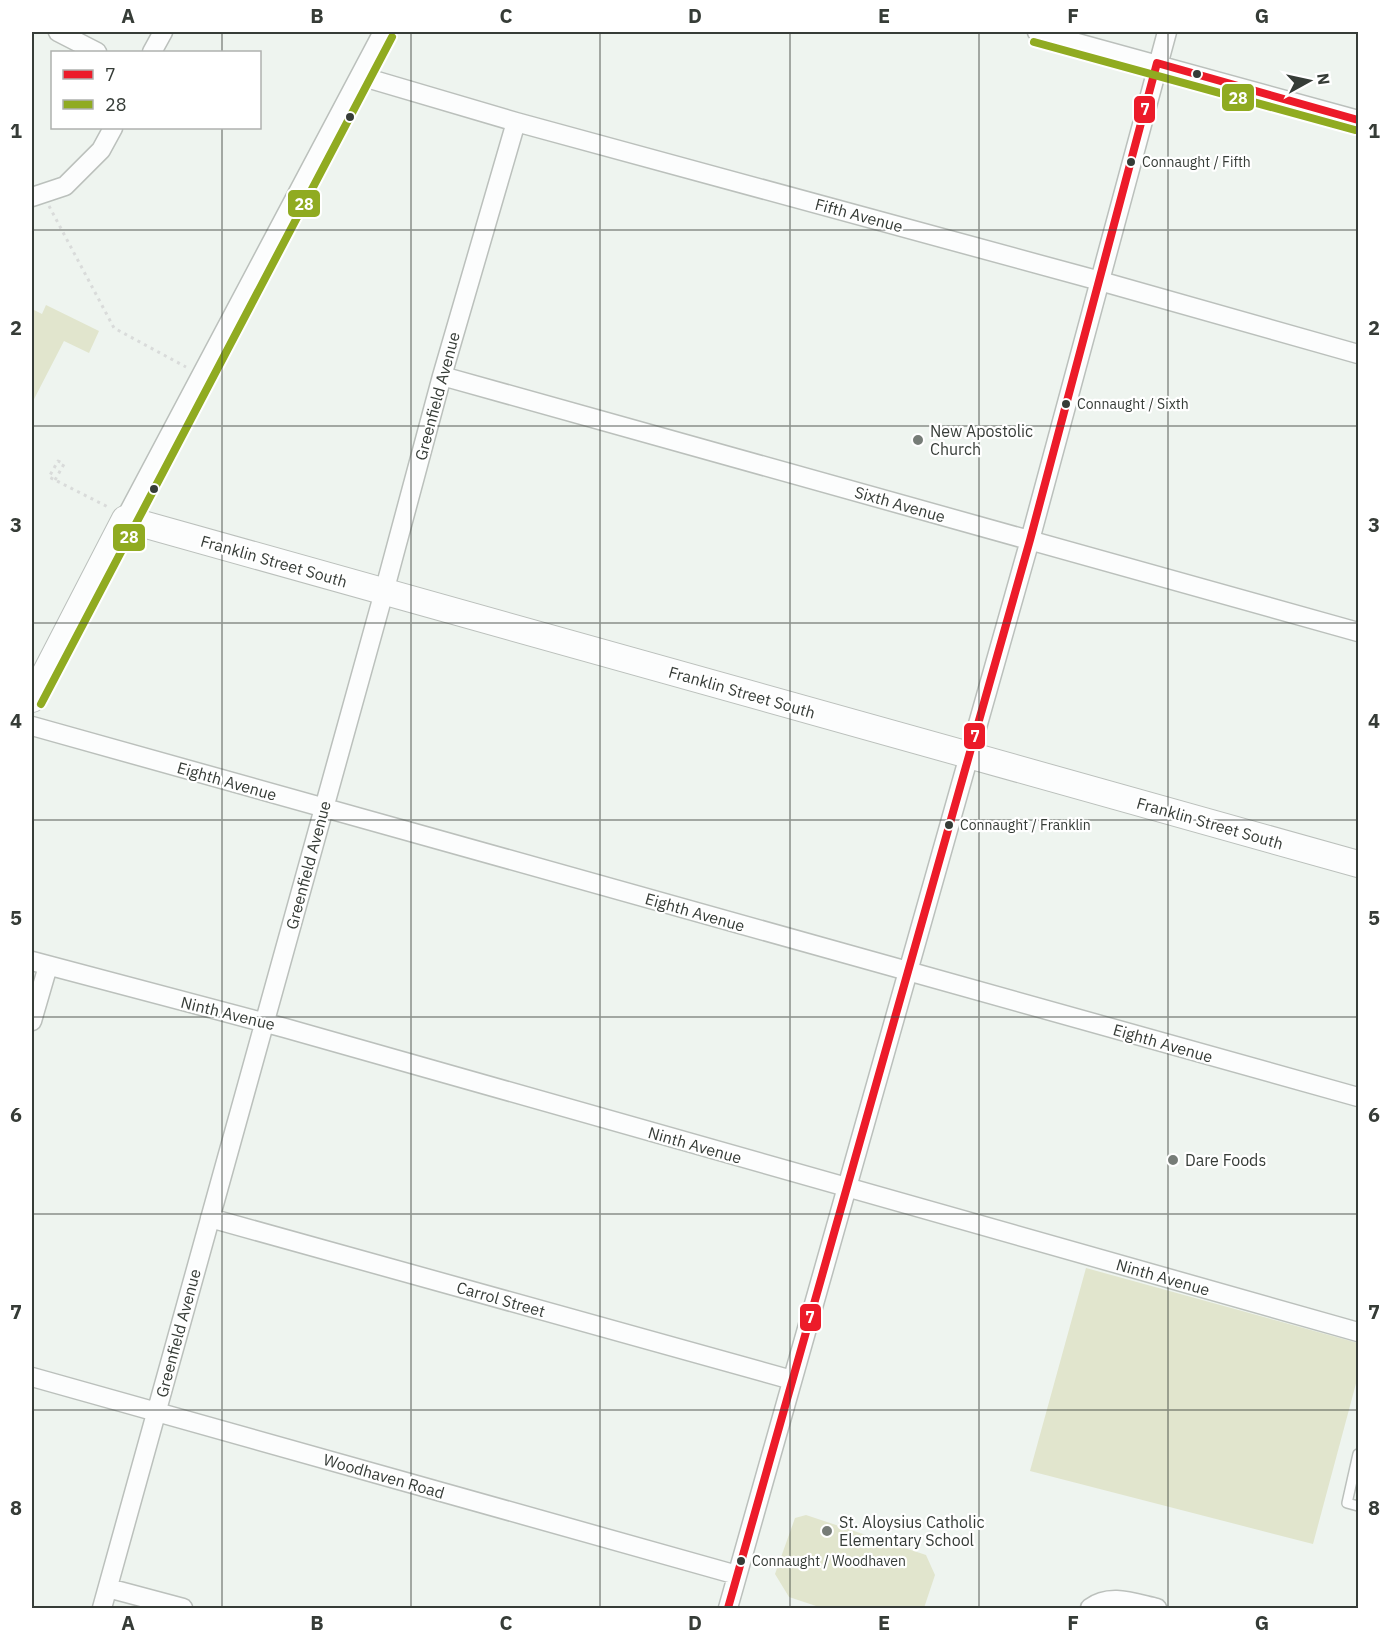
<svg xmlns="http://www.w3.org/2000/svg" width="1390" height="1640" font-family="'IBM Plex Sans',sans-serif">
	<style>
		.green { fill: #e1e5cd }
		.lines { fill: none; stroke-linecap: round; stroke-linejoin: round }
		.lane-casing { stroke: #bbc0bc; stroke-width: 12 }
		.street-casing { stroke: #bbc0bc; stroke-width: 21 }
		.secondary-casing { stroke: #bbc0bc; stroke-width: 28 }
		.path { stroke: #d9dbda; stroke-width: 3; stroke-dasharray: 3 4.5; stroke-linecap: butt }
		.lane { stroke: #fcfdfd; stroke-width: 9 }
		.street { stroke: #fcfdfd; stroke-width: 18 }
		.secondary { stroke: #fcfdfd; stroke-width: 26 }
		.bus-1-casing { stroke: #fff; stroke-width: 12 }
		.bus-2-casing { stroke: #fff; stroke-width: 12 }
		.bus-1 { stroke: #ec1b29; stroke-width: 8 }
		.bus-2 { stroke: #90ab21; stroke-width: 8 }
		.grid { fill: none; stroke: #363c37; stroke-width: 1.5; stroke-opacity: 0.55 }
		.bus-dot { fill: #363c37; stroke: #fff; stroke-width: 2 }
		.poi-dot { fill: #767c77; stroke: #fff; stroke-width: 2 }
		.labels { text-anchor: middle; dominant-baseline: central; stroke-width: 4.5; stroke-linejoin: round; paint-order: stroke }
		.bus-label { font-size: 14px; fill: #363c37; stroke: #fff; text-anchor: start }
		.street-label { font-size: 16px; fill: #363c37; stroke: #fff }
		.poi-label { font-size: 16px; fill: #363c37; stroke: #fff; text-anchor: start }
		.line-badge { stroke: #fff; stroke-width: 2 }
		.badge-label { font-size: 16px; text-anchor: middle; font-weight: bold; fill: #fff }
		.neatline { fill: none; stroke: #363c37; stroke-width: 2 }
		.grid-label { font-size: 20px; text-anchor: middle; font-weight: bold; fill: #363c37 }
	</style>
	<rect width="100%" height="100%" fill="#eef4ef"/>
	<path class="green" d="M46 305 99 331 89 353 64 341 32 403V309L42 314Z
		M1086 1268 1358 1343V1376L1313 1544 1030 1471Z
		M806 1515 926 1555 935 1575 924 1608H822L789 1597 775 1574 795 1518Z"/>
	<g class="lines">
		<defs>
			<path id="lane" d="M1358 1454 1347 1503 1358 1506"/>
			<path id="street" d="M58 32 97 52
				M1037 32 1358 120
				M152 52 163 32
				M360 76 516 122 1100 281 1358 354
				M32 197 65 186 101 150 113 128
				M442 376 1358 632
				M125 519 383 32
				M32 726 1358 1097
				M32 961 285 1028 1358 1332
				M32 1021 48 966
				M210 1218 792 1380
				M32 1377 737 1575
				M108 1588 183 1608
				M102 1608 384 592 442 376 516 122
				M728 1608 1030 540 1167 32
				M1090 1608C1110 1593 1134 1603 1157 1608"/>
			<path id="secondary" d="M32 699 125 519 1358 864"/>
		</defs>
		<use href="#lane" class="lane-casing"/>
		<use href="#street" class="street-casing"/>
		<use href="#secondary" class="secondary-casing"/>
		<path class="path" d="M49 206 114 328 186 367
			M55 480 64 464 58 461 49 477 55 480 110 508"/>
		<use href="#lane" class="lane"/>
		<use href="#street" class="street"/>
		<use href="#secondary" class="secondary"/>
		<defs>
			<path id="bus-1" d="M728 1608 1030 540 1157 63 1358 120"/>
			<path id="bus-2" d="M1034 42 1355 130
				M41 704 392 37"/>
		</defs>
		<use href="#bus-1" class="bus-1-casing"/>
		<use href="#bus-2" class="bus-2-casing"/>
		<use href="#bus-1" class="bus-1"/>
		<use href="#bus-2" class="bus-2"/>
	</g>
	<path class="grid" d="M222 32V52M411 32V1608M600 32V1608M790 32V1608M979 32V1608M1168 32V1608M222 128V1608M32 230H1358M32 426H1358M32 623H1358M32 820H1358M32 1017H1358M32 1214H1358M32 1410H1358"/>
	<g class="bus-dot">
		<circle cx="1197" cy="74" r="5"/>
		<circle cx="350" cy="117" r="5"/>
		<circle cx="1131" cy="162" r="5"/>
		<circle cx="1066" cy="404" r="5"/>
		<circle cx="154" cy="489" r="5"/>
		<circle cx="949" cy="825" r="5"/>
		<circle cx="741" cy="1561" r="5"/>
	</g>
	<g class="poi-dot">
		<circle cx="918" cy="440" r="6"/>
		<circle cx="1173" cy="1160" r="6"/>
		<circle cx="827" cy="1531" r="6"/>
	</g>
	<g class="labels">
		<g class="bus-label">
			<text x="1142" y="162">Connaught / Fifth</text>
			<text x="1077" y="404">Connaught / Sixth</text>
			<text x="960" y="825">Connaught / Franklin</text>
			<text x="752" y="1561">Connaught / Woodhaven</text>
		</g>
		<g class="street-label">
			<text transform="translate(859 215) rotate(15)">Fifth Avenue</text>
			<text transform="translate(437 396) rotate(-75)">Greenfield Avenue</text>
			<text transform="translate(900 504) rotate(16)">Sixth Avenue</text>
			<text transform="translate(274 561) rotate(16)">Franklin Street South</text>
			<text transform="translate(742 692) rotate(16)">Franklin Street South</text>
			<text transform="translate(227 781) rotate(16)">Eighth Avenue</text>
			<text transform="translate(1210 823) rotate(16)">Franklin Street South</text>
			<text transform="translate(308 865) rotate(-75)">Greenfield Avenue</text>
			<text transform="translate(695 912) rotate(16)">Eighth Avenue</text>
			<text transform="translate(228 1013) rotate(14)">Ninth Avenue</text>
			<text transform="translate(1163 1043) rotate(16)">Eighth Avenue</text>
			<text transform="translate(695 1145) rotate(16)">Ninth Avenue</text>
			<text transform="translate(1163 1277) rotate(16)">Ninth Avenue</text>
			<text transform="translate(501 1299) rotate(16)">Carrol Street</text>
			<text transform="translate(178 1333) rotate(-75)">Greenfield Avenue</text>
			<text transform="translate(384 1476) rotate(16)">Woodhaven Road</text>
		</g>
		<g class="poi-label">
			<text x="930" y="431">New Apostolic<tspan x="930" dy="18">Church</tspan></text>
			<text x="1185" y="1160">Dare Foods</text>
			<text x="839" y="1522">St. Aloysius Catholic<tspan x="839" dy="18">Elementary School</tspan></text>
		</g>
	</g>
	<g class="line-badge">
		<rect x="1221" y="83" width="34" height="29" rx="6" fill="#90ab21"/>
		<rect x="1133" y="95" width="23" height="29" rx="6" fill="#ec1b29"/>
		<rect x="287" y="189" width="34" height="29" rx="6" fill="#90ab21"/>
		<rect x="112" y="523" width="34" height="29" rx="6" fill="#90ab21"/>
		<rect x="963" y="722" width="23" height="28" rx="6" fill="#ec1b29"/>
		<rect x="799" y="1303" width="23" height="29" rx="6" fill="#ec1b29"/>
	</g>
	<g class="badge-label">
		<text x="1238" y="104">28</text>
		<text x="1145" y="115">7</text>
		<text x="304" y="210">28</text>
		<text x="129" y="543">28</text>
		<text x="975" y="742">7</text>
		<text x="810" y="1323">7</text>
	</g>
	<rect width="1390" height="1640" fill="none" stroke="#ffffff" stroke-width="66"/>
	<rect x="51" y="51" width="210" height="78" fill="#ffffff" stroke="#afb1af" stroke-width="1.5"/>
	<rect x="63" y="70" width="30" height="9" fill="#ec1b29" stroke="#afb1af" stroke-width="1.5"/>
	<text x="105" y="81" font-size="18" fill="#363c37">7</text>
	<rect x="63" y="100" width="30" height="9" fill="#90ab21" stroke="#afb1af" stroke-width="1.5"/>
	<text x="105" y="111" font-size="18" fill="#363c37">28</text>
	<g transform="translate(1309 81) rotate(82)" stroke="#ffffff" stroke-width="4.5" paint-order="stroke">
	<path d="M0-4.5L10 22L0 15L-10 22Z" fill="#363c37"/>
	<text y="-9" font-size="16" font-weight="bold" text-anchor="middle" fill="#363c37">N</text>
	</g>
	<rect x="33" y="33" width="1324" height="1574" class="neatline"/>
	<g class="grid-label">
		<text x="128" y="23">A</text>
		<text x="317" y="23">B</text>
		<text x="506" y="23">C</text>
		<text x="695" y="23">D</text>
		<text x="884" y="23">E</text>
		<text x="1073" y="23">F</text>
		<text x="1262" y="23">G</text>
		<text x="16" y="138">1</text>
		<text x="1374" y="138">1</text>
		<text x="16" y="335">2</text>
		<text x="1374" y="335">2</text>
		<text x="16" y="532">3</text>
		<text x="1374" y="532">3</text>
		<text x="16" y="728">4</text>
		<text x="1374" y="728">4</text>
		<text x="16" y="925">5</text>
		<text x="1374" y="925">5</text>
		<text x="16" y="1122">6</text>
		<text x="1374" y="1122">6</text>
		<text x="16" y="1319">7</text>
		<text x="1374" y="1319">7</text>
		<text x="16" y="1515">8</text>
		<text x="1374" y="1515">8</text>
		<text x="128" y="1630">A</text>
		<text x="317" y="1630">B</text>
		<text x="506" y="1630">C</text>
		<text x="695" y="1630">D</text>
		<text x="884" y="1630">E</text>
		<text x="1073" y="1630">F</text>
		<text x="1262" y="1630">G</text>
	</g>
</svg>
